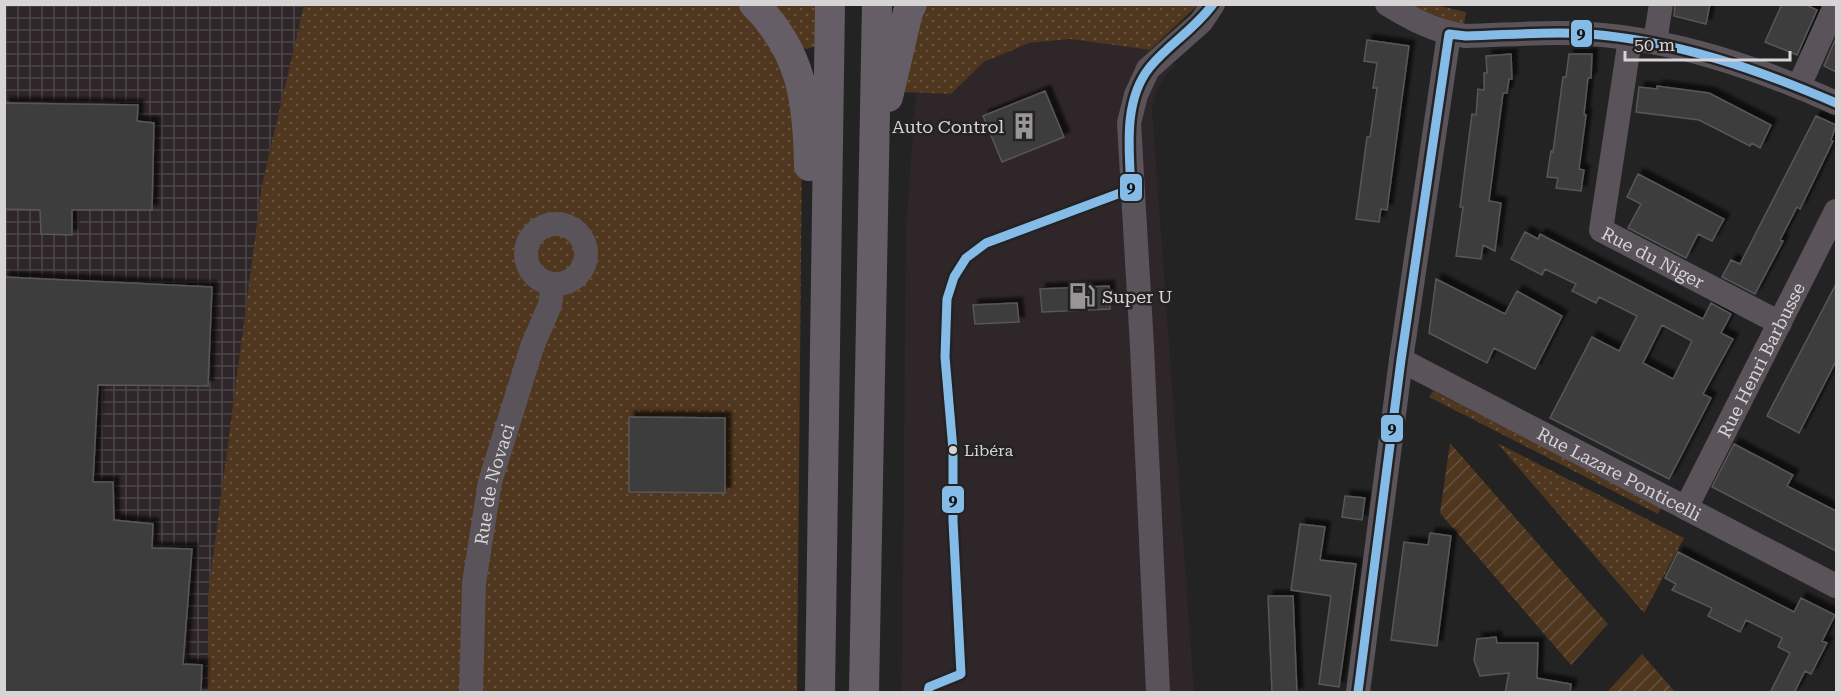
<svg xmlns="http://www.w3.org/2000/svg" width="1841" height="697" font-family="'Roboto Serif',serif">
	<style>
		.built { fill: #2f2629 }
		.industrial { fill: url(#industrial-grid) }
		.grass { fill: url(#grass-dots) }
		.garden { fill: url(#garden-furrows) }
		.building { fill: #3e3d3d; stroke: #585757; stroke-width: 1.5; fill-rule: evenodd; filter: url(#shadow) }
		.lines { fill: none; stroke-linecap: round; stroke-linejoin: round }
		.minor { stroke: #5a545a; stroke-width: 24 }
		.major { stroke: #655e67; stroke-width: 30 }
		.bus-1-casing { stroke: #252223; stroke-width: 14 }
		.bus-1 { stroke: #85bce7; stroke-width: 9 }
		.bus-dot { fill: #d6d4d5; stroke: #252223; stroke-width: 2 }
		.labels { text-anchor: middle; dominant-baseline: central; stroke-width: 5; stroke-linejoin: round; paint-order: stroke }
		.bus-label { font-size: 16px; fill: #d6d4d5; stroke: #252223; text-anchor: start }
		.poi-label { font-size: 18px; fill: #d6d4d5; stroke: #252223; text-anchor: end }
		.street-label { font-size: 18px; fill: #d6d4d5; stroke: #252223 }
		.line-badge { stroke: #252223; stroke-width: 2 }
		.pale-badge-label { font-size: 16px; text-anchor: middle; font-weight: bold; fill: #111 }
	</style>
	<defs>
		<pattern id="industrial-grid" width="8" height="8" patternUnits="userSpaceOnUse" patternTransform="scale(1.5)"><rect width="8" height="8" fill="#2f2629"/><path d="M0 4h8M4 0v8" fill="none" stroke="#4c4547"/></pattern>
		<pattern id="grass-dots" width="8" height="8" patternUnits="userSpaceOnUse" patternTransform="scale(1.5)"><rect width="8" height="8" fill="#4f361e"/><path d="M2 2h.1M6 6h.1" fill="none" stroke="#68523e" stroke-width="1.8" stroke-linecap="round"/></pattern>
		<pattern id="garden-furrows" width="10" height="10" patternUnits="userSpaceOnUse" patternTransform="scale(1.5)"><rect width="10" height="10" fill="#4f361e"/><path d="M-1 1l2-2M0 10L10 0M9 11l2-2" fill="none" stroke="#68523e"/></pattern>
		<filter id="shadow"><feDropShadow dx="5.5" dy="-5.5" stdDeviation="1.5" flood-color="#0009"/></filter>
	</defs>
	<rect width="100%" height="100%" fill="#242323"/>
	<path class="built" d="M1070 39 1150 50 1175 66 1166 75 1156 92 1152 109 1194 692H902L906 229 916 93 951 94 984 62 1029 43Z"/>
	<path class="industrial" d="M4 5H304L262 185 208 595V692H5Z"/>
	<path class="grass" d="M304 5H818L816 46 807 49 800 47 802 145 797 692H208V595L262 185Z
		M924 5H1198L1150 50 1070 39 1029 43 984 62 951 94 904 92Z
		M1406 5H1436L1466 12 1464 24 1450 22Z
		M1433 391 1662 507 1658 514 1429 397Z
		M1497 443 1684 538 1644 613Z"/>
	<path class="garden" d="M1450 443 1608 624 1571 665 1440 513Z
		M1642 654 1675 692H1607Z"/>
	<path class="building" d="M1675 4H1710L1706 24 1674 16Z
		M1782 4H1804L1817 10 1797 55 1765 42Z
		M1836 38V72L1824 66Z
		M1367 40 1409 46 1387 210 1381 209 1379 222 1356 219 1367 137H1370L1377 88H1373L1377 63 1364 61Z
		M1511 54 1512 79H1509L1507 93H1503L1489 201 1501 203 1495 251 1483 245 1481 259 1456 256 1463 207H1460L1472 114 1476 115 1478 89 1484 90V73H1487L1486 56Z
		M1569 54H1592L1591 78H1588L1584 114 1586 115 1579 169 1584 170 1581 191 1556 188 1558 178 1547 177 1551 151 1553 152 1563 77H1566Z
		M1657 86 1709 93 1771 125 1760 148 1752 143 1750 146 1699 120 1636 112 1639 87 1657 89Z
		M1045 91 1064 137 1002 162 983 116Z
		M4 103 138 105 137 121 154 123 152 210H72V235L41 234 40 210 4 209Z
		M1816 116 1836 125 1831 140 1833 141 1800 209 1797 207 1780 240 1783 241 1755 294 1722 277 1731 260 1740 264Z
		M1638 174 1724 219 1712 241 1698 234 1686 258 1628 228 1641 204 1627 197Z
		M1525 232 1538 239 1540 234 1703 319 1711 303 1731 314 1721 333 1733 339 1703 394 1711 398 1669 479 1550 418 1592 337 1619 351 1637 316 1599 297 1596 303 1572 291 1576 284 1545 269 1542 275 1511 259ZM1662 325 1692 341 1673 379 1643 363Z
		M4 277 212 287 208 386 98 385 93 482H113L114 520 153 524 152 548 192 549 183 664 202 665 201 693H4Z
		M1436 279 1505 314 1517 291 1562 316 1535 369 1494 348 1487 363 1429 333Z
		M1836 284V361L1799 433 1767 416Z
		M1109 286 1110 309 1042 312 1040 289Z
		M1017 303 1019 322 975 324 973 305Z
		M629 417 725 418V493L629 492Z
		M1734 444 1793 475 1787 486 1836 511V551L1712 487Z
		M1345 496 1365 498 1362 520 1342 517Z
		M1300 524 1325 527 1320 560 1356 564 1339 687 1319 684 1331 596 1291 590Z
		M1430 533 1451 536 1437 646 1391 640 1404 542 1428 545Z
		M1678 552 1794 612 1801 598 1835 615 1822 641 1827 643 1811 674 1805 671 1794 693H1770L1790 653 1778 647 1782 638 1746 620 1740 632 1708 616 1712 608 1672 590 1676 584 1665 578Z
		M1268 596H1293L1297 693H1272Z
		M1496 637 1497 643H1538L1537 678 1571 684 1570 693H1505L1509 673 1480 676 1474 660 1477 639Z"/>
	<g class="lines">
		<g class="minor">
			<path d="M1387 4C1413 20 1436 32 1466 36 1507 35 1549 31 1590 34 1677 40 1758 68 1836 103"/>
			<path id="s1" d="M1630 39 1601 230 1780 323"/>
			<path d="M1655 42 1661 4"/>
			<path d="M1799 86 1836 4"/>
			<circle cx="556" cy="254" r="30"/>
			<path id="s2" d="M1401 360 1836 586"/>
			<path id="s3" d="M1686 508 1836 211"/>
			<path id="s4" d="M471 692 474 583 490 482 532 347 550 305 553 284"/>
			<path d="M1158 692 1142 347 1129 123 1136 95 1148 69 1201 22 1213 4"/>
			<path d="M1358 692 1401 360 1449 34"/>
		</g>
		<path class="major" d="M754 4C802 52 808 101 809 166
			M888 97 908 12 912 4
			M820 692 830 4
			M864 692 877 4"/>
		<defs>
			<path id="bus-1" d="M928 692 929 687 961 674 953 521V450L945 357 947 299 954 277 966 258 986 243 1131 189C1129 149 1123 100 1150 67 1169 44 1195 29 1213 4
				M1358 692 1401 360 1449 34 1466 36C1507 35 1549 31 1590 34 1676 41 1757 69 1836 103"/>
		</defs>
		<use href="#bus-1" class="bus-1-casing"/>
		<use href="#bus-1" class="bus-1"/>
	</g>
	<defs>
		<symbol id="building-bare" viewBox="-9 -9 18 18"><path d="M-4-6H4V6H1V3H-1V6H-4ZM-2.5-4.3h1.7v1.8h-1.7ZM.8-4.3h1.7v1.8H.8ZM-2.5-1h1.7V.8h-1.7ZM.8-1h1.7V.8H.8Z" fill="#989697" stroke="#252223" stroke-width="2.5" paint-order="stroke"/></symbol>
		<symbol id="fuel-bare" viewBox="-9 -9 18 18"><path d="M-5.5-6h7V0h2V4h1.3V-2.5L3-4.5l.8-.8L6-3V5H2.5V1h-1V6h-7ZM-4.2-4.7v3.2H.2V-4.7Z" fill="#989697" stroke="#252223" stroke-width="2.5" paint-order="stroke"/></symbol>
	</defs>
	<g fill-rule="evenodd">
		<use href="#building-bare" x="1005" y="107" width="38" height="38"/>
		<use href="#fuel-bare" x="1063" y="277" width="38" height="38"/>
	</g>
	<circle class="bus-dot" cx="953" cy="450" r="5"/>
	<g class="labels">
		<g class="bus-label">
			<text x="964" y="450">Libéra</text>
		</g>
		<g class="poi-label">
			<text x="1004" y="126">Auto Control</text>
			<text x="1102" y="296" text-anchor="start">Super U</text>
		</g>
		<g class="street-label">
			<text stroke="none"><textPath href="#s1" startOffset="252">Rue du Niger</textPath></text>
			<text stroke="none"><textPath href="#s3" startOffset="166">Rue Henri Barbusse</textPath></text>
			<text stroke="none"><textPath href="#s2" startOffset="246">Rue Lazare Ponticelli</textPath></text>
			<text stroke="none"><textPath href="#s4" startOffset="210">Rue de Novaci</textPath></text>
		</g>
	</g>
	<g class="line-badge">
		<rect x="1570" y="19" width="23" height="29" rx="6" fill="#85bce7"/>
		<rect x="1119" y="173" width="24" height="29" rx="6" fill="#85bce7"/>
		<rect x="1380" y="414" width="24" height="29" rx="6" fill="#85bce7"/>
		<rect x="941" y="485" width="24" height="29" rx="6" fill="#85bce7"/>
	</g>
	<g class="pale-badge-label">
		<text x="1581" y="39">9</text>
		<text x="1131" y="193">9</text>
		<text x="1392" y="434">9</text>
		<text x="953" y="506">9</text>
	</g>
	<rect width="1841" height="697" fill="none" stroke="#d6d4d5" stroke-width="12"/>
	<path d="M1625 51v9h165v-9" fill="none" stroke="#d6d4d5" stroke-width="3"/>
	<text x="1634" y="51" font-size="18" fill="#d6d4d5" stroke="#252223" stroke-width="4.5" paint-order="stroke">50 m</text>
</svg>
